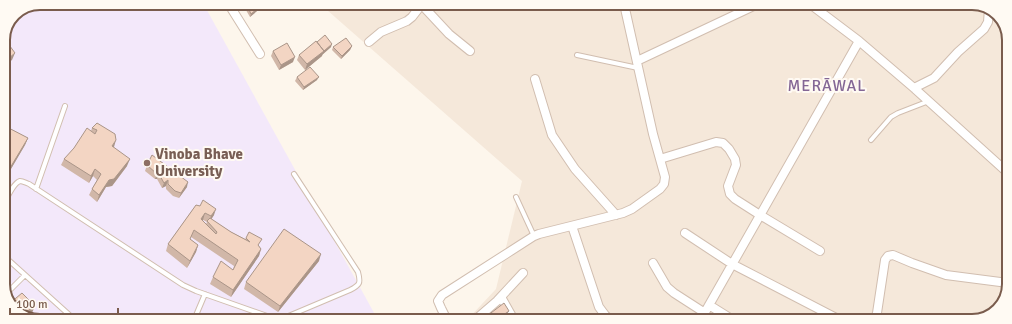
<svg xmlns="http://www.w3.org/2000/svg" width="1012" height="324" font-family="Signika,sans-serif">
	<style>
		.residential { fill: #f5e8da }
		.education { fill: #f3e8fa }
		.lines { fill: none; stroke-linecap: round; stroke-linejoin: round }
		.lane-casing { stroke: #d1beb0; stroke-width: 6 }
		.street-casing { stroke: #d1beb0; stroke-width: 10 }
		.lane { stroke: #fff; stroke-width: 4 }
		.street { stroke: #fff; stroke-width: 8 }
		.wall { fill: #d1b7a8; fill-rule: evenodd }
		.shaded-wall { fill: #aa9588 }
		.building { fill: #f3d5c3; stroke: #aa9588 }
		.education-dot { fill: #8d6e63; stroke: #fffaf3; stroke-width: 1.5 }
		.labels { text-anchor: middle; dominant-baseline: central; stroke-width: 4; stroke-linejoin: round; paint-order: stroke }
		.education-label { font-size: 15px; font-weight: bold; fill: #785e54; stroke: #fffaf3; text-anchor: start }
		.neighbourhood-label { font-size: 16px; letter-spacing: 1px; fill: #846695; stroke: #fffaf3 }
		.rim { fill: none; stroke: #7a5c4d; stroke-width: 2 }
	</style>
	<rect width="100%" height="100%" fill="#fdf6ec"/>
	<path class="residential" d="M319 3 981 4 1000 16 1009 38 1008 293 994 313 972 321 467 320 496 289 522 181Z"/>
	<path class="education" d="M40 3H203L378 320H31L12 308 3 286V40L14 14Z"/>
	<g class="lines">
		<defs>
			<path id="lane" d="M577 55 638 68
				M871 140 891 117 898 113 929 101
				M36 189 65 106
				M516 197 534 236
				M3 206C6 200 13 183 20 181 23 181 26 183 29 184L183 285 196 291 270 317 278 319 286 317 350 290C360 285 361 283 358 272L294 174
				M3 255 75 320
				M6 294 25 275
				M194 320 205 294"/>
			<path id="street" d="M228 3 260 54
				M421 4 449 34 470 51
				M810 4 859 41 914 88 1008 173
				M369 42 381 32 407 21 412 17 422 4
				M637 61 758 4
				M535 79 552 135 575 169 616 215
				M914 88 934 78 958 52 984 29 988 22 989 9
				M660 159 716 142 723 143 729 149 735 159 736 165 728 186 730 194 735 199 760 215 820 251
				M572 226 599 307 605 315 611 320
				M685 233 732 264 842 321
				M653 263 667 287 674 293 705 313
				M501 297 514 320
				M709 305 733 320
				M447 320 441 308 438 301 442 295 534 236 539 234 623 213 632 209 660 189 664 184 665 177 653 134 624 4
				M475 320 497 301 523 273
				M700 321 859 41
				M874 321 877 313 885 260 888 256 893 255 912 263 946 275 1008 283"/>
		</defs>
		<use href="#lane" class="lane-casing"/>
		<use href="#street" class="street-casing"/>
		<use href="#lane" class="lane"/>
		<use href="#street" class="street"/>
	</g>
	<path class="wall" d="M244 3H264L263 6 250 17 243 5Z
		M317 42 331 47 322 55V56L305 70 297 60 299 55Z
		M352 46 350 50 341 59 332 50 333 47Z
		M273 51 293 62 279 70 271 56Z
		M297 77 317 80 303 90 295 81Z
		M97 123 127 166 112 186 106 187 97 202 89 195 92 189 97 180 93 176 89 183 61 165 64 159 91 131 92 128Z
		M3 125 28 138 25 145 8 174 3 172Z
		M147 165 187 187 179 198 173 196 166 189V186L162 188 157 179H155L145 171Z
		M196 205 214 215 211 219 231 232 245 239 246 238 259 246 261 249 259 256 231 297 210 284 213 277 233 270 234 266 191 237 190 239 198 245 196 252 187 268 166 251 168 244ZM203 220 207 222 206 224 202 221Z
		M319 261 278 312 244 289 246 282Z
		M507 314 499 320H487L486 319 487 316Z"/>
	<path class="shaded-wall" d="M264 3 263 6 250 17 251 14Z
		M332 44 331 47 322 55 324 51Z
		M352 46 350 50 341 59 342 56Z
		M324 51 322 56 305 70 307 64Z
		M15 53 12 60 3 67V63Z
		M295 57 293 62 279 70 281 65Z
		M319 77 317 80 303 90 304 87Z
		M28 138 25 145 8 174 10 168Z
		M116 140 114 147 110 153 112 146Z
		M130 159 127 166 112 186 106 187 97 202 99 195 109 180Z
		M95 169 93 176 89 183 91 176Z
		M157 174H159L157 179H155Z
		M168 180 166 186 162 188 164 183Z
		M188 182 187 187 179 198 181 193Z
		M216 209 214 215 209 223 211 216Z
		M205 213 203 220 198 226 201 219Z
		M198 245 196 252 187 268 190 261Z
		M261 249 259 256 231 297 233 290Z
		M321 254 319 261 278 312 280 306Z
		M35 306 32 313 26 317 20 313Z
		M509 311 507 314 499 320H496Z"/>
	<path class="building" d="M246 3H264L251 14Z
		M325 35 332 44 324 51 317 42Z
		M4 38 15 53 3 63V40Z
		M346 38 352 46 342 56 333 47Z
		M316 41 324 51 307 64 299 55Z
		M287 43 295 57 281 65 273 51Z
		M310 67 319 77 304 87 297 77Z
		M97 123 115 134 116 140 112 146 130 159 114 179 109 180 99 195 92 189 101 174 95 169 91 176 64 159 74 148 87 128 95 134 97 130 92 128Z
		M3 125 28 138 10 168 3 163Z
		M152 155 188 182 181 193 175 191 168 184V180L164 183 159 174H157L147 165Z
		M203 200 216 209 211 216 205 213 201 219 216 234 217 232 207 221 210 218 231 232 250 242 246 238 249 232 262 239 258 245 261 249 233 290 213 277 221 261 233 270 238 260 194 230 190 239 198 245 190 261 168 244 196 205 200 206Z
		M284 229 321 254 280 306 246 282Z
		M22 293 35 306 26 312 20 313 12 308 10 303Z
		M504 303 509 311 496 320H490L487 316Z
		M513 315 516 320H503Z"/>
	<circle class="education-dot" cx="147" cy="163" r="4"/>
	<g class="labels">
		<g class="education-label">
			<text x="155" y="154">Vinoba Bhave<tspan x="155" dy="17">University</tspan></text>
		</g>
		<g class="neighbourhood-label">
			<text x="827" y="86">MERĀWAL</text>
		</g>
	</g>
	<path d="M0 0H1012V324H0ZM40 10H972A30 30 0 0 1 1002 40V284A30 30 0 0 1 972 314H40A30 30 0 0 1 10 284V40A30 30 0 0 1 40 10Z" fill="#fffaf3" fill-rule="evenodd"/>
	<path class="rim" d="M40 10H972A30 30 0 0 1 1002 40V284A30 30 0 0 1 972 314H40A30 30 0 0 1 10 284V40A30 30 0 0 1 40 10Z"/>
	<path d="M10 308v6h108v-6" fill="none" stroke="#7a5c4d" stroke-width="2"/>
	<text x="16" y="308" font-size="12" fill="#7a5c4d" stroke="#fffaf3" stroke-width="3" paint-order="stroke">100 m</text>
</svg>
